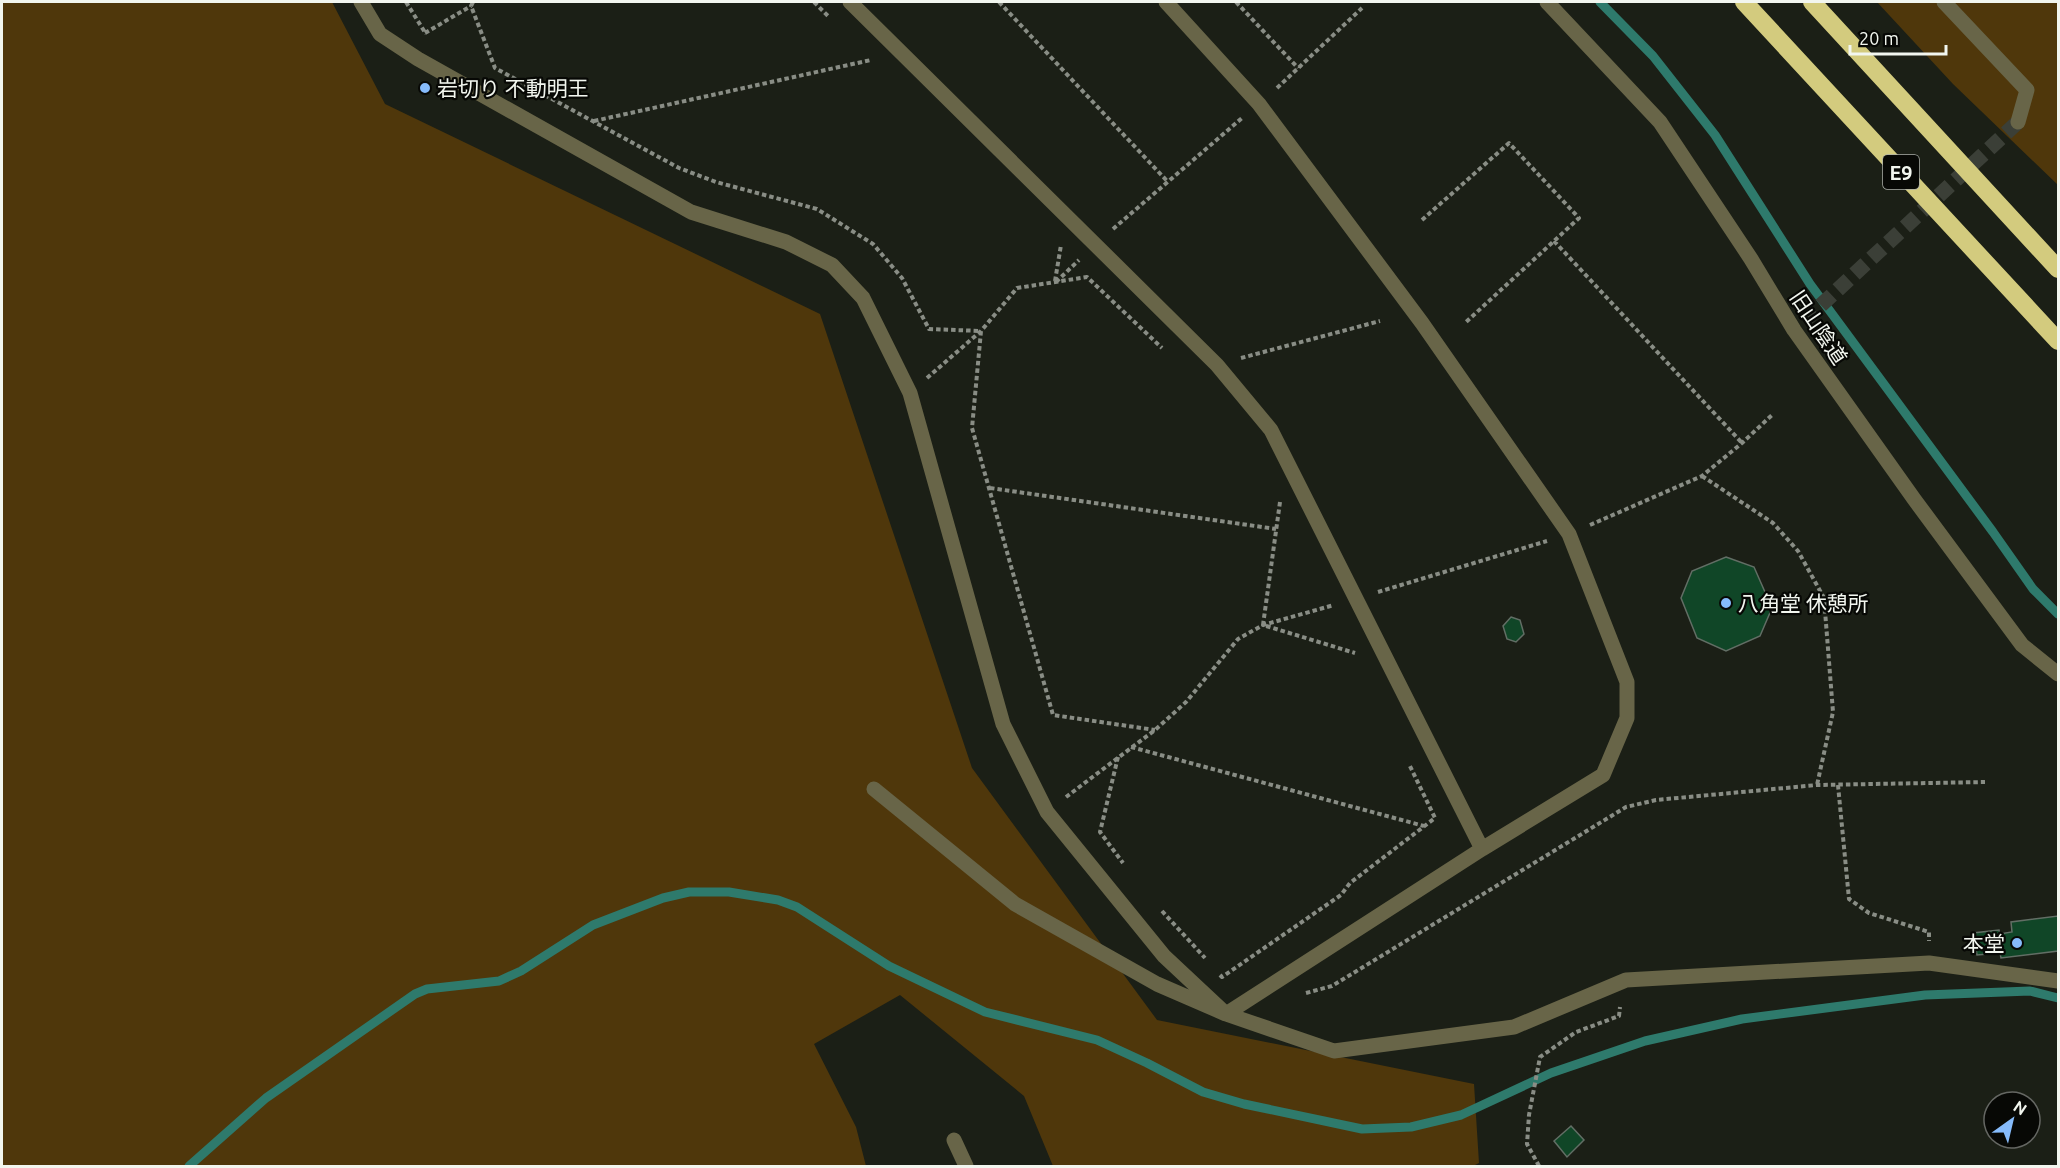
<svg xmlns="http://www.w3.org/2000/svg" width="2060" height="1168" font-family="Ubuntu,'Noto Sans JP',sans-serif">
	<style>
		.green { fill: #4f370b }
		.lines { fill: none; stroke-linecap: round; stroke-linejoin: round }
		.stream { stroke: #2e7a6c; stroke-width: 9 }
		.building { fill: #104627; stroke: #626e65; stroke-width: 1.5 }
		.street-tunnel { stroke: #3b3f37; stroke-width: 15; stroke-dasharray: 15 8; stroke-linecap: butt }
		.path { stroke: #898d85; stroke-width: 4; stroke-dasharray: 4.5 3; stroke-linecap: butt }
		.lane { stroke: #686548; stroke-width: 15 }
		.street { stroke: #686548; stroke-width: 15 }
		.highway { stroke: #d3cb7e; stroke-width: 18 }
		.poi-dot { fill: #86bbfb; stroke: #070805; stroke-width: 2 }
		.labels { text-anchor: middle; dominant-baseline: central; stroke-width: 4.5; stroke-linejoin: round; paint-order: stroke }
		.shield { fill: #070805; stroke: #acafa9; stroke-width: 1.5 }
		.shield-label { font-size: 20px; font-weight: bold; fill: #f2f6ef }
		.poi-label { font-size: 21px; fill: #f2f6ef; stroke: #070805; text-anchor: start }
		.street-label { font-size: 21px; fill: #f2f6ef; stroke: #070805 }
	</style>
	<rect width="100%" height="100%" fill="#1b1f16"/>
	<path class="green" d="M2 2H332L385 104 820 314 972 768 1157 1020 1474 1084 1479 1163 1473 1166H1053L1024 1096 900 995 814 1044 856 1127 866 1166H2Z
		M1877 2H2058V185L1953 84Z"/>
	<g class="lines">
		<path class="stream" d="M1600 2 1653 56 1715 135 1810 284 1993 532 2033 589 2058 614
			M189 1166 266 1098 415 994 427 989 499 981 521 971 593 925 663 898 689 892H729L778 900 797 907 889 966 985 1012 1097 1040 1147 1063 1203 1092 1244 1104 1362 1129 1411 1127 1461 1115 1551 1073 1645 1041 1742 1019 1925 995 2030 991 2058 998"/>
	</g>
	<path class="building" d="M1726 557 1754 567 1772 608 1760 636 1726 651 1697 638 1681 598 1692 571Z
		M1511 617 1520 620 1524 634 1516 642 1507 639 1503 626Z
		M2058 916V951L2001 958 2000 953 1977 955 1973 933 1999 930 2000 934 2012 932 2011 922Z
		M1571 1126 1584 1140 1567 1157 1554 1141Z"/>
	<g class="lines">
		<path class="street-tunnel" d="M1804 321 2018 122"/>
		<path class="path" d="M406 2 426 34
			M473 2 471 6 495 68 679 168 716 182 817 209 873 244 902 278 929 329 981 331 972 428 1053 715 1155 730
			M814 2 829 17
			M999 2 1168 182
			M1236 2 1298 68
			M425 33 471 6
			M1277 88 1362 8
			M594 121 871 60
			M1422 220 1509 143 1579 218 1465 323
			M1113 229 1242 118
			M1554 241 1742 443
			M1055 281 1061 245
			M1056 282 1079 260
			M1241 358 1380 321
			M927 378 981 331 1017 288 1087 277 1162 348
			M1702 476 1773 523 1798 551 1824 598 1833 712 1817 785
			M990 488 1276 529
			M1280 502 1263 625 1355 653
			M1590 525 1702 476 1742 443 1772 415
			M1378 592 1547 541
			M1131 747 1424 826
			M1118 757 1100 832 1123 863
			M1838 785 1849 899 1869 913 1929 932V941
			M1066 797 1155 730 1186 702 1238 639 1263 625 1334 605
			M1162 911 1205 958
			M1220 975 1222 977 1341 895 1350 883 1435 818 1409 764
			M1306 993 1332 986 1626 807 1656 800 1817 785 1985 782
			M1539 1166 1527 1144 1529 1115 1540 1057 1576 1032 1619 1016 1620 1007"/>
		<path class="lane" d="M361 2 380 34 418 59 691 212 786 242 832 265 863 298 910 393 1003 724 1047 812 1164 956 1226 1014
			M850 2 1217 365 1271 430 1482 849
			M1166 2 1259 104 1422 323 1569 534 1627 682V718L1603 775 1482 849 1226 1014
			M874 789 1015 904 1157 984 1226 1014 1334 1051 1514 1027 1626 980 1929 963 2058 981"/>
		<path class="street" d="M1547 2 1660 122 1751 259 1794 330 1914 499 2022 645 2058 674
			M1944 2 2027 90 2018 122
			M954 1140 966 1166"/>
		<path class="highway" d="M1744 2 2058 341
			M1812 2 2058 269"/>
	</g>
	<g class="poi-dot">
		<circle cx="425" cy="88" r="6"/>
		<circle cx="1726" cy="603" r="6"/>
		<circle cx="2017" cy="943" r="6"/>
	</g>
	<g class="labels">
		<rect class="shield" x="1883" y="155" width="36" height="34" rx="4.5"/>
		<g class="shield-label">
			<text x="1901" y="172">E9</text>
		</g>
		<g class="poi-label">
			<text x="437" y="88">岩切り 不動明王</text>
			<text x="1738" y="603">八角堂 休憩所</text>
			<text x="2005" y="943" text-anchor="end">本堂</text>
		</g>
		<g class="street-label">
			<text transform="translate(1819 327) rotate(56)">旧山陰道</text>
		</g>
	</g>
	<rect width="2060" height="1168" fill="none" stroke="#f2f6ef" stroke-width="6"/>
	<g transform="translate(2012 1120) rotate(34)"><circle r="28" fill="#070805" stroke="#656763" stroke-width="1.5"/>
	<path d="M0-4.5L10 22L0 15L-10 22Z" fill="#86bbfb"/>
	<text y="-9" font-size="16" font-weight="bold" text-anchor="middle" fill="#f2f6ef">N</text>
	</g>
	<path d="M1850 45v9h96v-9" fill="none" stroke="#f2f6ef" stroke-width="3"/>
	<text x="1859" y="45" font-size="18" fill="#f2f6ef" stroke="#070805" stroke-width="4.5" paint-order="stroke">20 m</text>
</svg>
